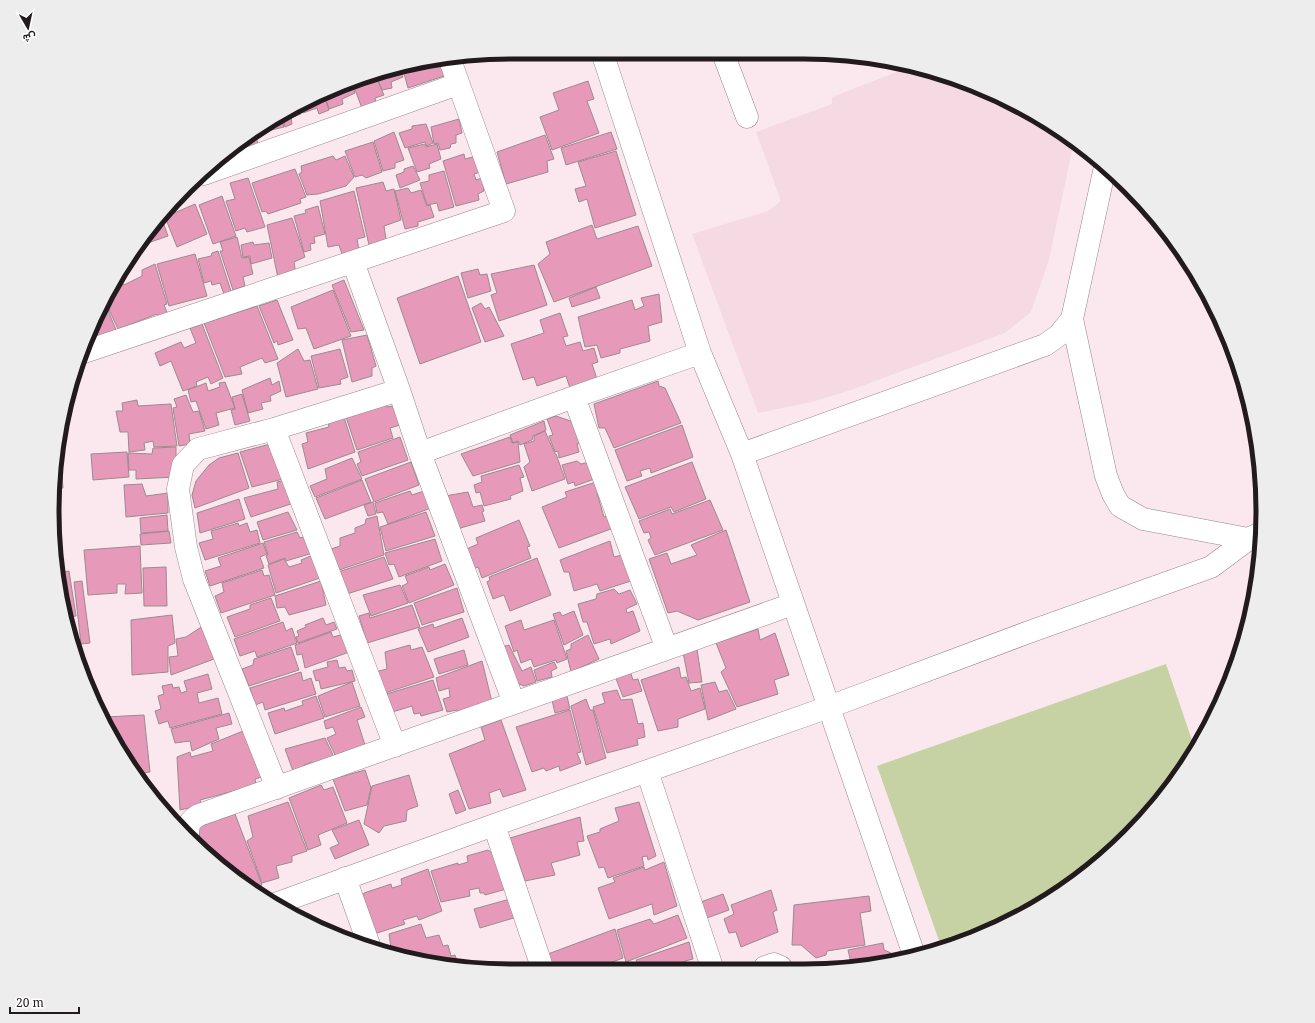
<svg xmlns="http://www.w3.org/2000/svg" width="1315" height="1023" font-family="'Noto Serif',Vazirmatn,serif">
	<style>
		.built { fill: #f5dae4 }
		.pitch { fill: #c6d2a3 }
		.building { fill: #e799b9; stroke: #9c8a90 }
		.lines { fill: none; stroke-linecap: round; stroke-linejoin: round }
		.minor-casing { stroke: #98878d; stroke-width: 23 }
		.minor { stroke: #fff; stroke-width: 22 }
		.rim { fill: none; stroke: #221b1e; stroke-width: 5 }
	</style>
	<rect width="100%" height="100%" fill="#fbe8ef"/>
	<path class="built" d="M912 66 923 68 1007 99 1074 141 1049 260 1031 312 1005 333 851 390 812 402 758 413 692 234 768 211 781 201 756 132 832 104V97Z"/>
	<path class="pitch" d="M1166 664 1195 749 1185 767 1128 837 1059 894 951 947 942 949 877 766Z"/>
	<path class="building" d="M443 61 447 75 408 88 402 66Z
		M399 67 403 77 391 82 392 88 382 90 376 75 392 68Z
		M375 75 384 95 375 98 377 107 363 111 353 84Z
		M588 81 594 99 587 101 599 133 552 150 540 117 559 110 553 93Z
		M352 85 355 93 342 99 343 104 329 109 325 96Z
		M324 96 329 110 319 114 317 108 303 113 300 106Z
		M299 107 301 114 291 118 292 124 285 127 281 114Z
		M280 115 284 127 259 133V131Z
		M459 119 462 133 456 135V143L451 144 450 148 440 150 438 143 434 144 431 127Z
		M426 124 433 143 427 146 425 142 405 148 399 133 412 129V126Z
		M394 132 404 160 395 163V168L383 171 374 141Z
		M611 132 617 149 566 165 561 148Z
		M255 134 259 147 232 153V152Z
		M545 135 554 159 547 161 548 172 506 184 497 152Z
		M373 142 382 172 366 178 362 175 355 177 345 151Z
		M425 144 426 147 437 144 441 159 429 164 430 168 417 172 408 148Z
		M616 151 636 215 595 228 587 199 579 202 575 189 586 186 578 162Z
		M464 154 465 159 477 156 480 172 474 174 476 180 482 178 484 191 478 194 479 200 456 206 443 161Z
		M333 156 336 160 345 156 354 177 346 186 318 194 307 195 299 174 302 172 301 166Z
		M413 166 420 180 400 188 396 175 404 172V169Z
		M295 169 306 197 300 199 301 203 268 214 266 211 262 212 252 183Z
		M444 171 454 207 439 211 437 203 427 205 420 183 429 181V175Z
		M248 178 265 227 247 232 245 228 236 231 226 201 235 199 230 183Z
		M383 182 386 191 394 189 401 220 384 226 386 239 369 245 356 188Z
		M408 188 411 193 421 190 427 206 430 205 434 217 418 222V226L405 229 395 191Z
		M354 191 365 237 357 239 359 250 342 254 339 245 328 247 320 201Z
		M222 196 236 236 213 244 199 205Z
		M195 204 207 234 177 247 165 217Z
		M318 206 325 234 314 237 315 243 310 244 311 250 304 252 294 216 306 213 305 210Z
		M292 218 305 257 294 262 296 275 278 278 267 225Z
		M162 219 168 236 142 245Z
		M592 225 597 239 638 226 652 266 554 302 538 264 550 254 546 242Z
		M237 237 242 258 249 257 253 274 243 277 245 286 233 290 220 251H223L220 242Z
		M253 242 254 245 269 243 272 258 251 264 250 256 243 257 241 245Z
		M218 251 231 291 224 294 220 283 212 285 211 281 204 283 198 259 211 256 212 253Z
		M195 254 207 296 169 306 157 264Z
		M155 264 167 304 164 305 169 317 160 321 157 314 118 329 105 301 113 283 120 280 124 285 142 276V270Z
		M534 265 547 305 499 321 491 295 497 293 491 274Z
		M478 269 480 275 487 274 491 291 468 298 461 273Z
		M458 276 481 342 420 364 397 298Z
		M344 280 364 330 351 332 332 285Z
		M596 287 600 298 572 307 569 298Z
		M333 290 351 336 314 349 306 328 298 329 291 307Z
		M659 294 662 322 648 326 650 341 620 349V353L601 358 597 345 585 347 578 317 632 300 635 310 644 306 641 298Z
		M277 300 293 340 278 345 277 341 274 343 259 306Z
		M481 303 485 309 489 307 504 336 485 342 472 308Z
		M257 306 278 359 265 363 262 358 240 367 242 374 225 377 204 323Z
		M107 308 119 337 87 346 100 316 103 315 102 310Z
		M560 313 568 336 563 337 566 346 580 342 583 351 594 348 598 362 592 364 597 379 570 388 566 376 537 386 534 377 523 380 511 344 544 333 540 320Z
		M202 324 223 378 211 384 208 377 196 382 197 386 183 391 171 361 160 366 155 353 181 342 184 348 196 343 190 328Z
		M367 335 376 366 372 368V376L352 382 342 340Z
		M298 349 304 361 310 360 318 389 286 397 277 363Z
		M340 349 348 377 340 380 341 384 319 388 311 356Z
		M270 378 272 385 279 381 281 391 270 396 271 401 261 403 263 409 248 413 242 390Z
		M658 381 659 386 665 388 681 423 614 448 605 428H599L594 404Z
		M225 382 235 408 216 413 219 425 206 429 196 401 191 402 188 390 206 383 208 391 220 387 219 383Z
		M242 394 250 421 235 425 231 410 235 409 232 397Z
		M186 395 193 412 199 411 205 431 189 434 190 444 179 446 173 408 177 407 174 399Z
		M137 400 138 406 171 404 177 446 154 447 153 441 144 443 145 450 129 452 128 432H120L116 411H123L122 403Z
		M385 400 387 407 393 406 400 425 390 428 393 438 357 450 345 414Z
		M556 416 579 424 584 441 577 444 579 452 559 458 558 451 555 452 549 436 553 435 547 419Z
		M344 417 355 452 308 469 302 444 308 442 306 433 329 427 328 421Z
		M544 421 546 430 533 436 532 440 520 445 518 441 513 443 510 435Z
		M682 425 693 457 651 473 650 468 640 471 642 476 627 481 615 450Z
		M545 431 555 454H556L565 479 532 491 524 467 530 462 524 444 534 441V436Z
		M400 437 408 460 362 476 357 464 361 462 358 452Z
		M510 437 512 443 518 442 520 462 473 476 461 454Z
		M274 443 283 479 252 487 240 452Z
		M176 447V477L136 479V470H129L128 453 152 454 153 448Z
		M60 450 63 488 55 489Z
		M127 452 129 477 93 480 91 454Z
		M238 453 249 488 195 508 192 495 196 481 209 465 219 458Z
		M352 458 362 479 315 497 310 486 327 479 325 469Z
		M577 461 581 464 593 461 600 477 575 486 574 482 568 484 562 465Z
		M411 462 419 485 374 502 365 479Z
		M692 462 706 499 674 512 671 507 639 519 625 487Z
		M519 465 524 477 520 478 523 491 510 496 511 499 484 506 480 492 476 493 474 485 482 482 481 476Z
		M286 480 294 503 251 517 244 498 278 489 277 482Z
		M362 480 371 502 325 519 316 498Z
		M602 480 606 489 597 493 604 517 612 514 619 526 559 548 542 507 567 497 565 492Z
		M142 484 146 496 168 493V513L126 517 124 485Z
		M410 491 412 495 424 491 431 508 388 524 383 512 377 513 375 503Z
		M468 492 473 507 482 505 484 511 482 512 485 521 457 529 445 496Z
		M239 499 245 519 200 533 197 513Z
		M710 500 723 530 655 555 648 540 651 538 649 532 644 533 639 521 670 509 672 514Z
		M373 502 376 514 368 516 364 505Z
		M288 512 297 530 263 540 257 522Z
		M426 512 435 536 386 551 380 527Z
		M167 515 168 531 141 533 140 518Z
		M377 516 384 555 339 570 331 549 340 546V538L355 533V528L365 524 366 519Z
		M519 520 530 546 527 547 531 558 482 578 478 567 470 570 462 551 478 544 476 538Z
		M238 523 239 526 247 523 250 532 257 530 260 543 205 560 199 543 213 539 211 531Z
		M726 530 750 602 698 620 677 611 668 613 649 559 667 553 671 564 697 555 691 545Z
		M169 531 171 543 141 545 140 534Z
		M297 532 300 538 311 535 316 552 286 561 285 558 269 564 266 556 268 555 264 542Z
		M435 539 442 561 399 577 394 564 389 565 385 553Z
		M610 541 614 557 630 553 637 579 600 591 597 584 574 591 569 572H564L560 560Z
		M263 543 267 554 260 557 264 568 210 586 205 571 221 566 218 558Z
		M140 546 142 593 125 594 126 584H117V593L88 595 84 550Z
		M313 555 320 578 276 593 268 565 284 559 289 567 302 563 301 560Z
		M384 557 393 579 344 595 338 572Z
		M537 558 551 595 510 611 504 595 493 599 487 582 490 580 489 577Z
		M445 564 454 585 409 603 402 586 408 583 405 576 429 567 430 570Z
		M166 567 167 606H144L143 568Z
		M262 570 264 576 269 575 275 595 221 613 215 596 224 592 222 583Z
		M69 571 76 616 65 618 61 601 58 573Z
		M82 581 90 643 81 644 74 582Z
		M321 581 326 605 289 615 285 607 277 608 275 596Z
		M400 585 408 603 371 616 363 595Z
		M457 588 464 612 422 625 414 603Z
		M614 589 619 594 630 590 637 604 626 609 627 613 633 611 640 631 611 644 610 639 594 644 587 622H583L578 604 596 599 597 594Z
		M271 598 280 621 235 637 227 617 250 609V605Z
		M412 605 420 627 367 643 359 616 369 613 370 618Z
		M574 611 583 635 564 645 553 614 560 612 562 616Z
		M172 615 175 643 168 646V672L132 675 131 620Z
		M323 618 326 625 334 622 337 629 298 643 296 637 299 636 297 631 306 627 305 625Z
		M462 618 469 637 428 652 418 629 433 624 434 628Z
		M521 620 524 630 554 620 567 659 557 663 556 660 534 667 531 659 521 663 517 650 514 652 505 626Z
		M283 622 286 631 292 628 297 643 257 657 255 651 240 656 234 639Z
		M206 624 214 659 171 675 169 657 178 656 176 639 186 637Z
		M758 629 760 640 775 633 789 675 774 680 778 694 737 707 721 672 726 668 716 643Z
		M331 632 333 637 344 634 352 651 305 668 302 654 297 655 295 645Z
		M588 635 599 659 571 672 566 651 571 649V644Z
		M410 645 411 650 422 647 434 677 382 694 375 672 387 669 385 652Z
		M509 645 522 671 531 667 536 682 524 686 514 682 501 647Z
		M291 647 299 670 249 686 242 669 253 665 254 659Z
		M697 649 702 682 689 683 683 652Z
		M464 650 468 665 439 674 434 659Z
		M337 660 339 668 345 667 347 671 352 670 355 681 321 689 319 680 316 681 313 671 328 667 327 662Z
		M482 661 492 702 458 712 457 710 447 712 443 699 450 697 449 688 439 691 436 678Z
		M554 662 557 668 551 671 552 677 537 681 534 670Z
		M679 667 681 678 686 677 691 691 700 688 705 709 678 719V727L658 731 641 680Z
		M630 671 633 680 638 679 642 691 623 697 615 676Z
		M301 672 303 681 311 678 316 694 265 710 263 702 255 705 250 688Z
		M208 674 212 689 197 693 199 703 218 698 222 714 170 728 168 721 159 724 155 711 161 709 158 696 164 694 162 686 172 684 173 688 179 687 181 693 187 691 184 681Z
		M433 680 443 710 421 716 420 713 414 714 412 706 389 713 383 695Z
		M352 682 360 706 325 717 318 696Z
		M715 682 719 692 727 690 736 709 708 720 701 685Z
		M617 690 621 700 632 699 638 724 643 723 645 737 637 739 638 745 607 753 593 707 605 703 602 693Z
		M566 692 570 709 555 713 551 696Z
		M316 696 324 718 275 734 268 713 284 708 285 711 303 705 302 701Z
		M586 699 590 710H593L606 758 586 765 571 706Z
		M361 707 365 717 357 720 365 745 335 755 327 738 336 734 333 727 326 729 324 721Z
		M570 710 581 752 577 753 581 763 560 771 559 766 546 771 544 768 532 772 516 727Z
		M229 713 232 724 216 728 219 739 192 751 190 741 175 743 171 729Z
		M144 715 150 772 135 774 129 767 105 717Z
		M501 720 526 790 503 797 500 789 489 793 491 803 469 809 449 754 485 740 481 727Z
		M248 729 265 776 255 779 256 785 200 800 202 805 180 810 177 757 190 752 191 757 213 751 211 744Z
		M325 738 334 757 315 766 312 762 304 765 305 769 293 771 285 749Z
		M365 770 371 788 367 805 345 811 333 779Z
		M409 775 418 806 407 810 406 821 384 826 379 833 364 824 372 786Z
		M321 785 324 790 333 787 347 823 318 835 321 845 308 850 289 798Z
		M458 790 466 810 456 814 449 794Z
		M288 802 307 851 292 856V862L276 866 279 878 262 883 247 841 253 837 248 816Z
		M639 802 656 856 648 860 647 856 642 857 644 866 608 878 604 867 599 868 587 836 600 832V829L619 821 615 808Z
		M235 814 262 885 251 889 194 843 200 839 198 827Z
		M580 817 584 841 577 842 580 855 551 863 555 875 525 881 510 838Z
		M359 820 369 845 335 859 330 848 339 844 332 830Z
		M488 850 500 859 510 888 485 895 484 893H480L479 888 469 890 470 896 441 902 431 871 458 863V865L468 862 467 856Z
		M664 862 677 906 654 915 652 904 609 919 598 888 615 882 613 878 644 867 645 870Z
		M428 869 442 911 419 920 417 916 403 920 405 924 371 935 362 908 364 893 391 884 392 888 402 885 401 879Z
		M771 890 777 910 773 912 778 932 741 947 736 932 729 933 724 919 734 914 731 905Z
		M723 894 729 910 704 919 698 903Z
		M869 896 871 911 860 913 865 945 827 951 826 955 816 958 801 945H792L794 905Z
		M510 899 517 917 480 928 474 909Z
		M678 915 687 938 626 962 617 930 650 919 654 924Z
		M421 924 426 938 439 935 443 946 448 945 451 956 455 955 459 967H451L387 950 391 948 389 934Z
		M615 929 623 958 599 967H553L548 954Z
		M689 942 693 959 685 961 687 967H639L636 960Z
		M883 943 884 950 891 953 893 960 863 967H852L848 950Z"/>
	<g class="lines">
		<defs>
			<path id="minor" d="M602 52 700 353 742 454 914 955
				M723 53 747 117
				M204 174 458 84
				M353 262 399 390 420 453 514 703
				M1072 319 1106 476 1113 494 1120 506 1143 519 1259 541
				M84 352 504 211 450 60
				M574 397 667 649
				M274 429 395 746
				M420 453 574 397 700 353
				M742 454 1045 345 1059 335 1072 319 1105 167
				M647 771 712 967
				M277 788 194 579 186 547 178 489 183 465 198 449 274 429 399 390
				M494 825 542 967
				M188 838C188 826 188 821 199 815L793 604
				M345 878 369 945
				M275 904 494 825 829 707 1029 632 1211 567 1250 538 1261 533
				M765 967 774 964 781 967"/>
		</defs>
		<use href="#minor" class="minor-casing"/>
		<use href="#minor" class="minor"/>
	</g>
	<path d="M0 0H1315V1023H0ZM511 59H804A452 452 0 0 1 1256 511V512A452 452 0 0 1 804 964H511A452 452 0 0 1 59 512V511A452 452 0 0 1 511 59Z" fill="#ededed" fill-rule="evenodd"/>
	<path class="rim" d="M511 59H804A452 452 0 0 1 1256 511V512A452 452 0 0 1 804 964H511A452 452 0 0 1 59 512V511A452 452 0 0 1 511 59Z"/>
	<g transform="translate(28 28) rotate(171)" stroke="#ffffff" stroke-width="3" paint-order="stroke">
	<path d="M0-3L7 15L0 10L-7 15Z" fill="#221b1e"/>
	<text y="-6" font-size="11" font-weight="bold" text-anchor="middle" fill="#221b1e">ش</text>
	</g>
	<path d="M10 1007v6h69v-6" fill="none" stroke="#221b1e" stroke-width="2"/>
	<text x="16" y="1007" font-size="12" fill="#221b1e" stroke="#ffffff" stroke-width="3" paint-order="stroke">20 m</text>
</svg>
